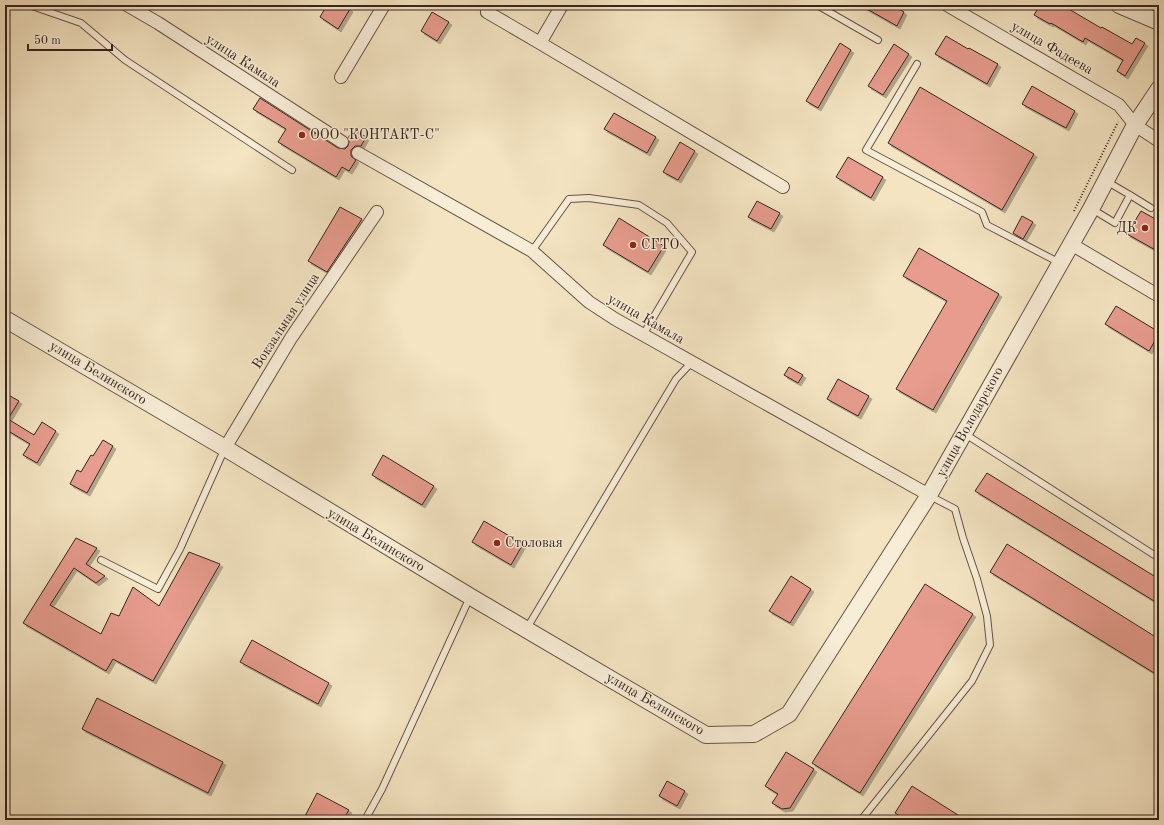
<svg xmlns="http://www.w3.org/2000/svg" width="1164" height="825" font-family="'Old Standard TT',serif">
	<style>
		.building { fill: #e79c8e; stroke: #36241d; filter: url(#shadow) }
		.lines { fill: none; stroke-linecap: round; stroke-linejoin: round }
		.service-casing { stroke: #665446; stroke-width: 8 }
		.minor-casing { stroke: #665446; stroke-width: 14 }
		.tertiary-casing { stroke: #665446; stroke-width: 18 }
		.path { stroke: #36241d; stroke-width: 2; stroke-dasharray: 1 2; stroke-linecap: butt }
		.service { stroke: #f8edd7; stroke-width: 6 }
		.minor { stroke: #f8edd7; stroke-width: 12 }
		.tertiary { stroke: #f8edd7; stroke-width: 16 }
		.poi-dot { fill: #8f2418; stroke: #f8edd7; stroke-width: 1.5 }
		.labels { text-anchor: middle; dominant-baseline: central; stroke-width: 3; stroke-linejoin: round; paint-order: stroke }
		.street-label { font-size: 14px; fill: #36241d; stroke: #f8edd7 }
		.poi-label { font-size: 14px; fill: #36241d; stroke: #f8edd7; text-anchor: start }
	</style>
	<defs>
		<filter id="shadow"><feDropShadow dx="3" dy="3" stdDeviation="0" flood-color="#0004"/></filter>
	</defs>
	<rect width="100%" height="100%" fill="#f4e4c2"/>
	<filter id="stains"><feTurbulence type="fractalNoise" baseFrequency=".005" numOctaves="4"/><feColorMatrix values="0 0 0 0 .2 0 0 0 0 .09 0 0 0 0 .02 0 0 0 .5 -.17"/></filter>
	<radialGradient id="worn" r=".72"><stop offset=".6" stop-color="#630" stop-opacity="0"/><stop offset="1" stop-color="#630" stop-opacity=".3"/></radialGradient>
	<path class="building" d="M327 5H344L350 9 338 29 320 17Z
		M860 5H892L904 12 897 26Z
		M1040 5H1062L1101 28 1102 27 1132 44 1136 38 1145 43 1125 76 1117 71 1123 60 1085 38 1083 42 1051 23 1050 24 1034 15Z
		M432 12 449 22 437 41 421 31Z
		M946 36 968 49 969 48 998 64 987 84 935 54Z
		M840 43 851 50 818 108 806 101Z
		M894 44 909 54 883 95 868 86Z
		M1032 86 1075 111 1066 128 1022 104Z
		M920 87 1034 154 1002 210 888 143Z
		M260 98 338 148 345 149 348 146 349 142 348 138 354 129 366 137 361 146H355L351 150V156L356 160 349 171 342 167 336 177 278 142 286 129 253 109Z
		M614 113 656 137 647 153 604 129Z
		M680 142 695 151 678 180 663 172Z
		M848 157 883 177 871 198 836 177Z
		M757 201 780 213 771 229 748 217Z
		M340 207 362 219 327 272 308 261Z
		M1141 211 1159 221V252L1127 234Z
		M1022 216 1033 222 1023 239 1013 233Z
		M619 218 664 246 648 272 603 245Z
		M919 248 999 294 933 410 896 389 947 301 903 276Z
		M1116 306 1159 332V334L1149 351 1105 324Z
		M789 367 803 375 798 383 784 375Z
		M838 379 869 396 858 416 827 399Z
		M5 393 19 401 8 419 34 435 42 422 56 431 37 463 23 455 30 444 5 429Z
		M103 440 113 446 87 493 70 484 77 470 81 472 91 455 93 456Z
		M383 455 434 486 422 505 372 475Z
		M987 473 1159 579V604L975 491Z
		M484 521 523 544 511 565 472 542Z
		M76 538 97 548 86 564 105 576 96 583 74 568 50 605 101 634 111 613 119 616 133 587 159 606 189 552 220 564 153 681 113 659 106 671 23 623Z
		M1007 544 1159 639V676L990 572Z
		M791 576 811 589 790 623 769 611Z
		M925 584 973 614 860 793 812 763Z
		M252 640 329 683 318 704 240 662Z
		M97 698 223 762 208 793 82 729Z
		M786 752 814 769 790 808 782 809 772 803 778 794 765 786Z
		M667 781 685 791 677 806 659 796Z
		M912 786 966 820H906L895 813Z
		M317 793 349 810 343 820H303Z"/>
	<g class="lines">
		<defs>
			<path id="service" d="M29 5 81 23 125 60 292 170
				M817 5 878 40
				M917 64 866 150 982 212 987 225 1060 263
				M1106 181 1130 195
				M1092 209 1115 223 1130 195 1151 208
				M532 251 569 199 589 198 639 205 667 223 692 252 643 335
				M965 434 1159 558
				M101 560 158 589 180 549 225 448
				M527 628 676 379 692 362
				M365 820 382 789 470 597
				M861 820 972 681 990 645 987 616 977 579 963 538 955 509 930 496"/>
			<path id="minor" d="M127 5 158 23 342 142
				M489 5 487 12 540 43 562 5
				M947 5 1119 105 1135 125 1159 141
				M540 43 783 187
				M341 77 384 5
				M358 153 532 251 589 302 615 319 929 495
				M1071 244 1159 296
				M225 448 291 338 377 212"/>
			<path id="tertiary" d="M1119 5 1159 22
				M5 319 225 448 471 597 706 735 754 734 789 714 929 495 1091 209 1135 125 1159 89"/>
		</defs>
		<use href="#service" class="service-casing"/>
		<use href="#minor" class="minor-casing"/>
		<use href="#tertiary" class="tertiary-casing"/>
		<path class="path" d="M1074 211 1118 122"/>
		<use href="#service" class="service"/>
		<use href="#minor" class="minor"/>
		<use href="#tertiary" class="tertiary"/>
	</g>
	<g class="poi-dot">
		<circle cx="302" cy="135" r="4"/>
		<circle cx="1145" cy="228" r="4"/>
		<circle cx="633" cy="245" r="4"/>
		<circle cx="497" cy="543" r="4"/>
	</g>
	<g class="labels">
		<g class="street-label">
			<text transform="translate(1052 48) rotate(30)">улица Фадеева</text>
			<text transform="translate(243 61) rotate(33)">улица Камала</text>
			<text transform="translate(646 319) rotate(30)">улица Камала</text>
			<text transform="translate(286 321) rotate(-57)">Вокзальная улица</text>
			<text transform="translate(98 373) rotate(31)">улица Белинского</text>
			<text transform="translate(970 422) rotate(-61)">улица Володарского</text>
			<text transform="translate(376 540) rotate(31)">улица Белинского</text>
			<text transform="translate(655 704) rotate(30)">улица Белинского</text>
		</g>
		<g class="poi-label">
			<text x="310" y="135">ООО "КОНТАКТ-С"</text>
			<text x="1137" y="228" text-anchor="end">ДК</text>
			<text x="641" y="245">СГТО</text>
			<text x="505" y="543">Столовая</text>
		</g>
	</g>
	<rect width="1164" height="825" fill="none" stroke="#f4e4c2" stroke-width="20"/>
	<rect x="6" y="6" width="1152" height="813" fill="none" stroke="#36241d" stroke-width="2"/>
	<rect x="10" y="10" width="1144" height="805" fill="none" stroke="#36241d"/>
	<path d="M28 44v6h84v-6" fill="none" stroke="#36241d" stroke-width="2"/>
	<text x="34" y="44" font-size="12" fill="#36241d" stroke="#f8edd7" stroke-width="3" paint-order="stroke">50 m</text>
	<rect width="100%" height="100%" filter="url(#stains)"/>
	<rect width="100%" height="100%" fill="url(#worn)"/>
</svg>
